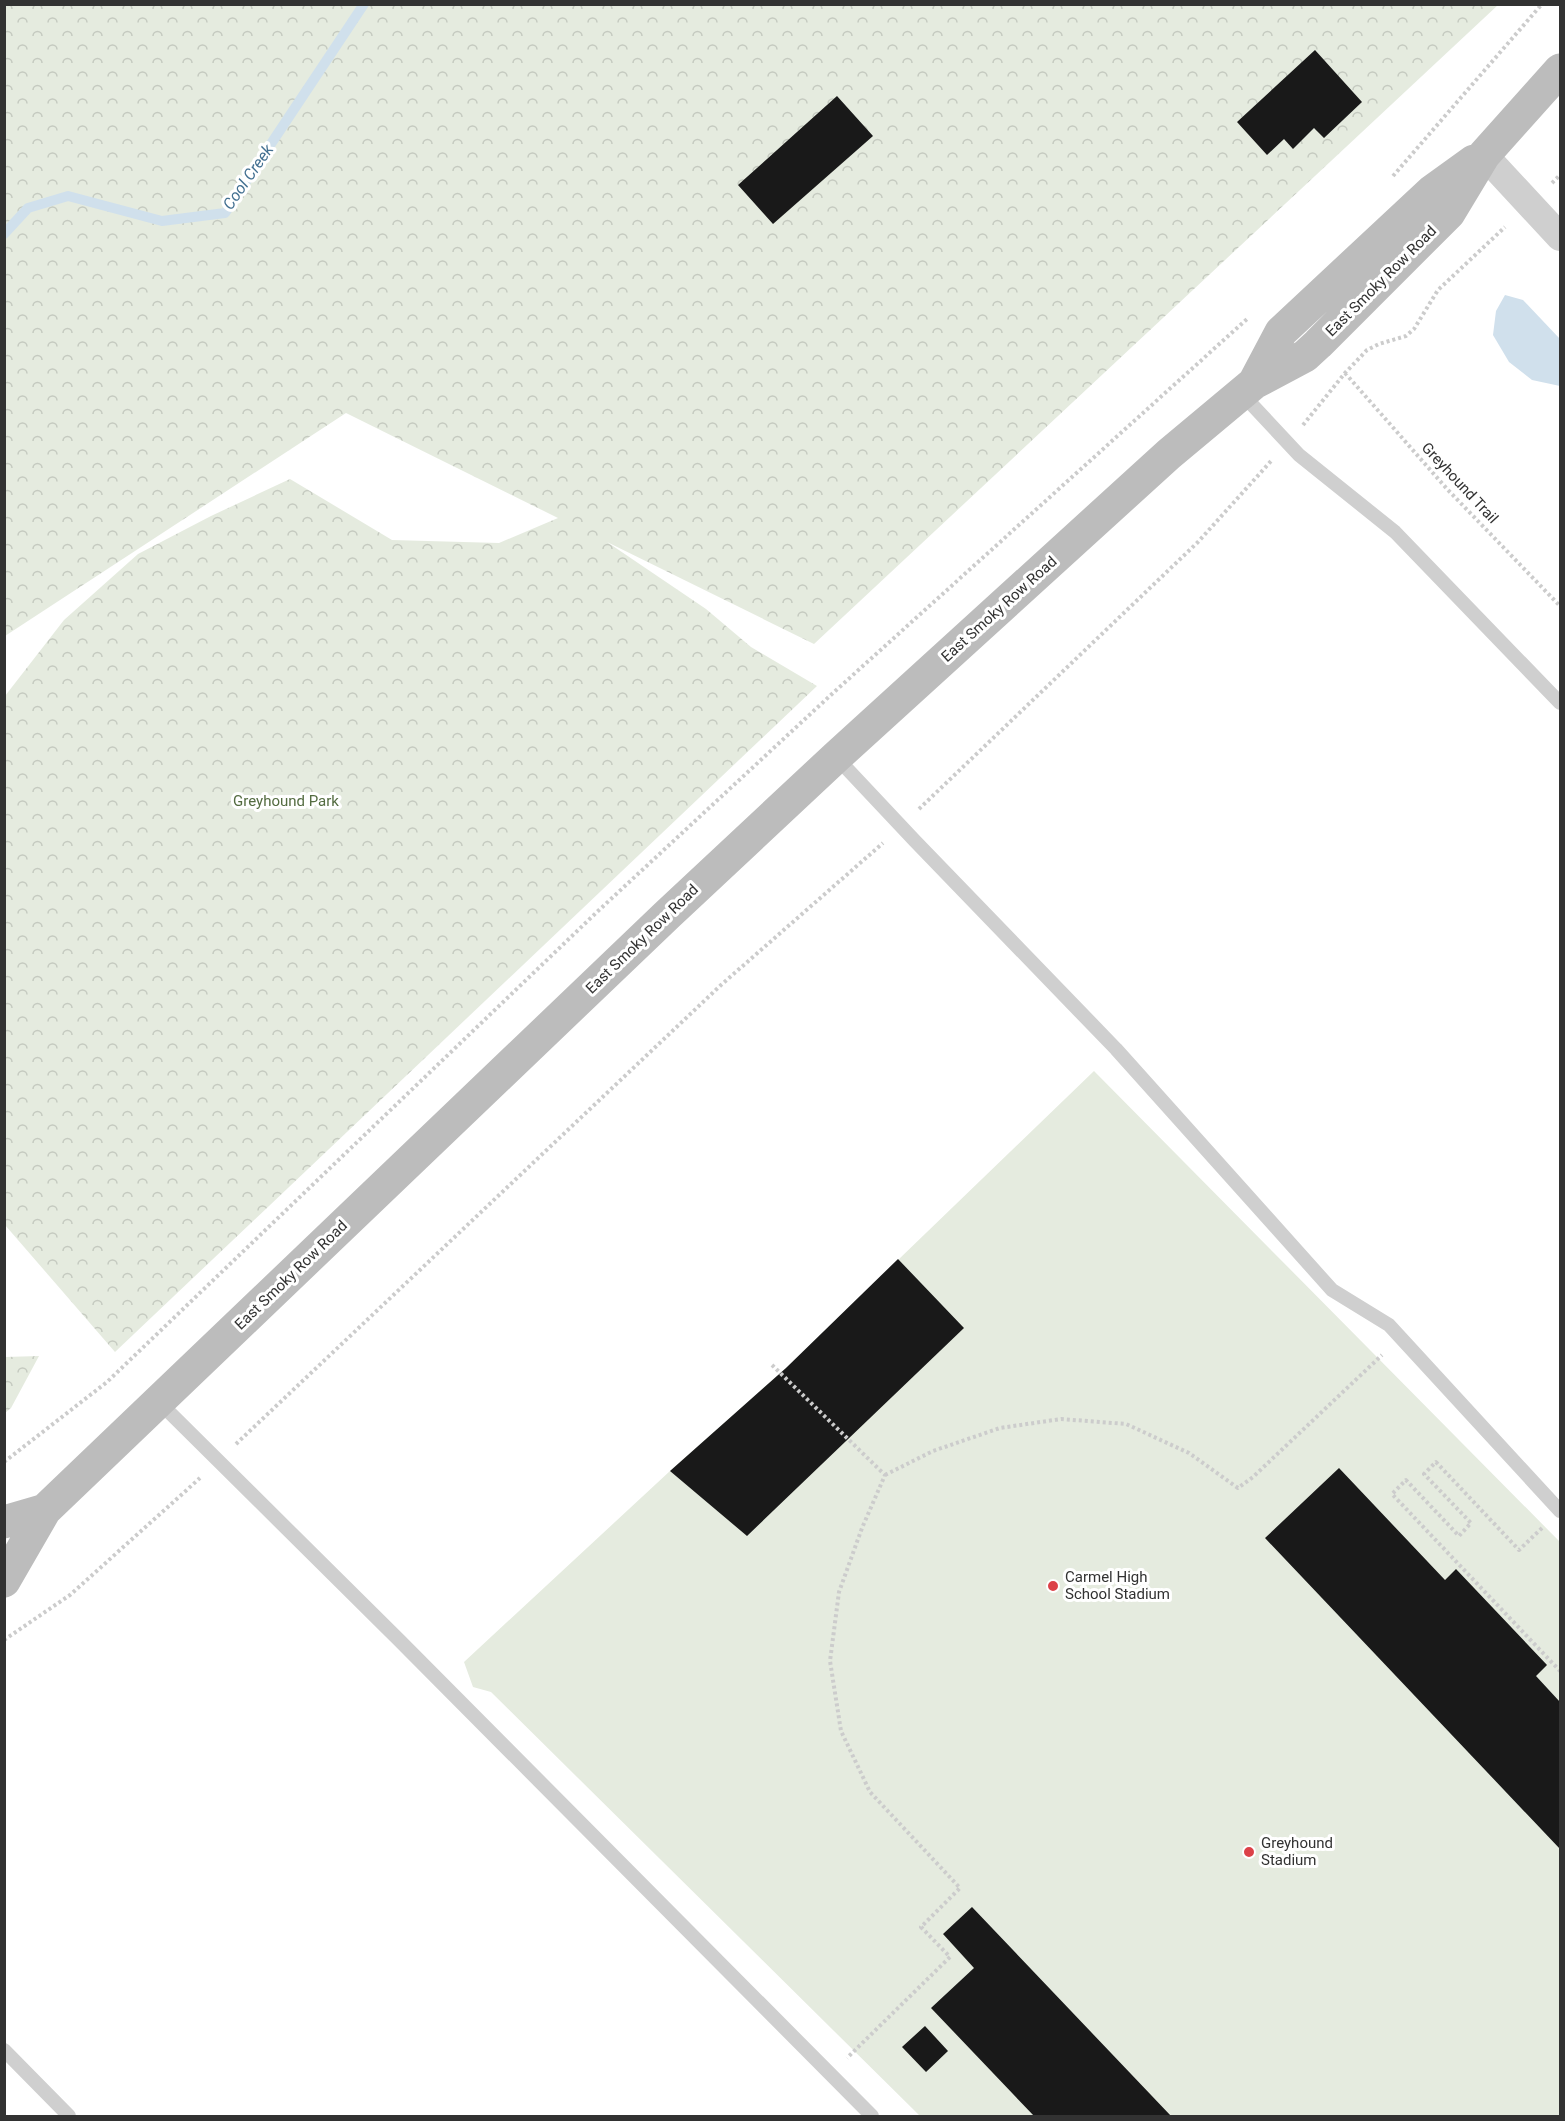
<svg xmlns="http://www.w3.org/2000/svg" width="1565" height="2121" font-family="Roboto,sans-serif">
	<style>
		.grass { fill: #e5ebdf }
		.forest { fill: url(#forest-crowns) }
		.water { fill: #d0e0ec }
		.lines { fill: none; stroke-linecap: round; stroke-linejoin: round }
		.stream { stroke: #d0e0ec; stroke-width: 10 }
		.building { fill: #191919 }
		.path { stroke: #ccc; stroke-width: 4; stroke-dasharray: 3 3; stroke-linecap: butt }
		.lane { stroke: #cfcfcf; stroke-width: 14 }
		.street { stroke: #cfcfcf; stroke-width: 28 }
		.secondary { stroke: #bcbcbc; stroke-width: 33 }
		.poi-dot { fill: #dc4148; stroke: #fff; stroke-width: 2 }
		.labels { text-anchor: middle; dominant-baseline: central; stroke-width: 6; stroke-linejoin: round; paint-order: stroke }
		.street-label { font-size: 15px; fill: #323232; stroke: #fff }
		.park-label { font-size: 15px; fill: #546c41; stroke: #fff }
		.poi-label { font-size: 15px; fill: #323232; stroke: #fff; text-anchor: start }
		.water-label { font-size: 16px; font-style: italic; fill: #437091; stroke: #fff }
	</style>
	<defs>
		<pattern id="forest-crowns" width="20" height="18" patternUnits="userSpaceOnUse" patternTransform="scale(1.5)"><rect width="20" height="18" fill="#e5ebdf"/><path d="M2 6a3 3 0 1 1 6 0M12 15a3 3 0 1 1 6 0" fill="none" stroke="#c5cac0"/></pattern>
	</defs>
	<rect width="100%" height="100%" fill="#fff"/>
	<path class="grass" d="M1094 1071 1560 1542V2116H920L491 1692 473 1687 464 1662 670 1471 786 1368Z"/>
	<path class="forest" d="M5 5H1498L814 644 607 542 706 609 751 647 817 686 115 1352 5 1225V696L64 620 138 554 211 516 290 479 392 540 499 543 558 518 346 413 5 636Z
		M39 1356 11 1408 5 1413V1357Z"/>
	<path class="water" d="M1505 295 1523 300 1560 339V386L1532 380 1509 362 1493 335 1496 311Z"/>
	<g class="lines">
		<path class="stream" d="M4 234 28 208 68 196 162 221 225 213 364 4"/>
	</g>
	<path class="building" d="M1315 50 1362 102 1324 138 1314 128 1293 149 1284 139 1267 155 1237 122Z
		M837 96 873 136 773 224 738 185Z
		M898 1259 964 1328 747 1536 670 1471 786 1368Z
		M1339 1468 1445 1580 1456 1569 1547 1665 1536 1676 1560 1702V1849L1265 1538Z
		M972 1907 1171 2116H1034L931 2008 974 1968 943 1934Z
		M925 2026 948 2051 926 2072 902 2047Z"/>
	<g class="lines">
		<path class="path" d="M1393 176 1542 4
			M1552 183 1560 175
			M1345 373 1448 490 1560 606
			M1303 425 1345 373 1367 350 1379 344 1406 336 1414 329 1438 290 1505 227
			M919 809 1198 542 1272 460
			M772 1365 885 1475 862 1528 839 1592 830 1661 841 1731 870 1792 960 1888 921 1927 950 1957 847 2058
			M236 1444 721 985 883 843
			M4 1462 107 1382 598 911 833 693 1247 319
			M885 1475 933 1451 1000 1428 1061 1419 1126 1424 1189 1453 1238 1488 1253 1477 1382 1355
			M1542 1528 1519 1550 1436 1462 1424 1474 1471 1523 1459 1536 1406 1480 1392 1494 1560 1671
			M4 1640 70 1595 200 1478"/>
		<path class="lane" d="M1242 394 1299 455 1395 532 1560 703
			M836 757 915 841 1116 1049 1332 1290 1389 1325 1560 1511
			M159 1402 399 1640 872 2116
			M4 2050 69 2116"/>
		<path class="street" d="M1484 155 1560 237"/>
		<path class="secondary" d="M1254 383 1281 332 1431 192 1474 161
			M4 1522 45 1510
			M4 1581 45 1510 667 915 836 757 1169 454 1254 383 1305 356 1318 344 1449 213 1484 155 1560 70"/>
	</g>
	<g class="poi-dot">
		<circle cx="1053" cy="1586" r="6"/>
		<circle cx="1249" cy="1852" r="6"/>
	</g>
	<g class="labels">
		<g class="street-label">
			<text transform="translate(1381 281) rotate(-45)">East Smoky Row Road</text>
			<text transform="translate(1460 483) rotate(47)">Greyhound Trail</text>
			<text transform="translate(999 609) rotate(-42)">East Smoky Row Road</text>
			<text transform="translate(642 939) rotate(-44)">East Smoky Row Road</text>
			<text transform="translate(291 1275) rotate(-44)">East Smoky Row Road</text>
		</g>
		<g class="park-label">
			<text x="286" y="801">Greyhound Park</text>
		</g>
		<g class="poi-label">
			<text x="1065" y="1577">Carmel High<tspan x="1065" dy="17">School Stadium</tspan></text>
			<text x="1261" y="1843">Greyhound<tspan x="1261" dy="17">Stadium</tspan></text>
		</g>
		<g class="water-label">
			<text transform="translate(248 177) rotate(-55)">Cool Creek</text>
		</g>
	</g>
	<rect width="1565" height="2121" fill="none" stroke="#323232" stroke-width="12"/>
</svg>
